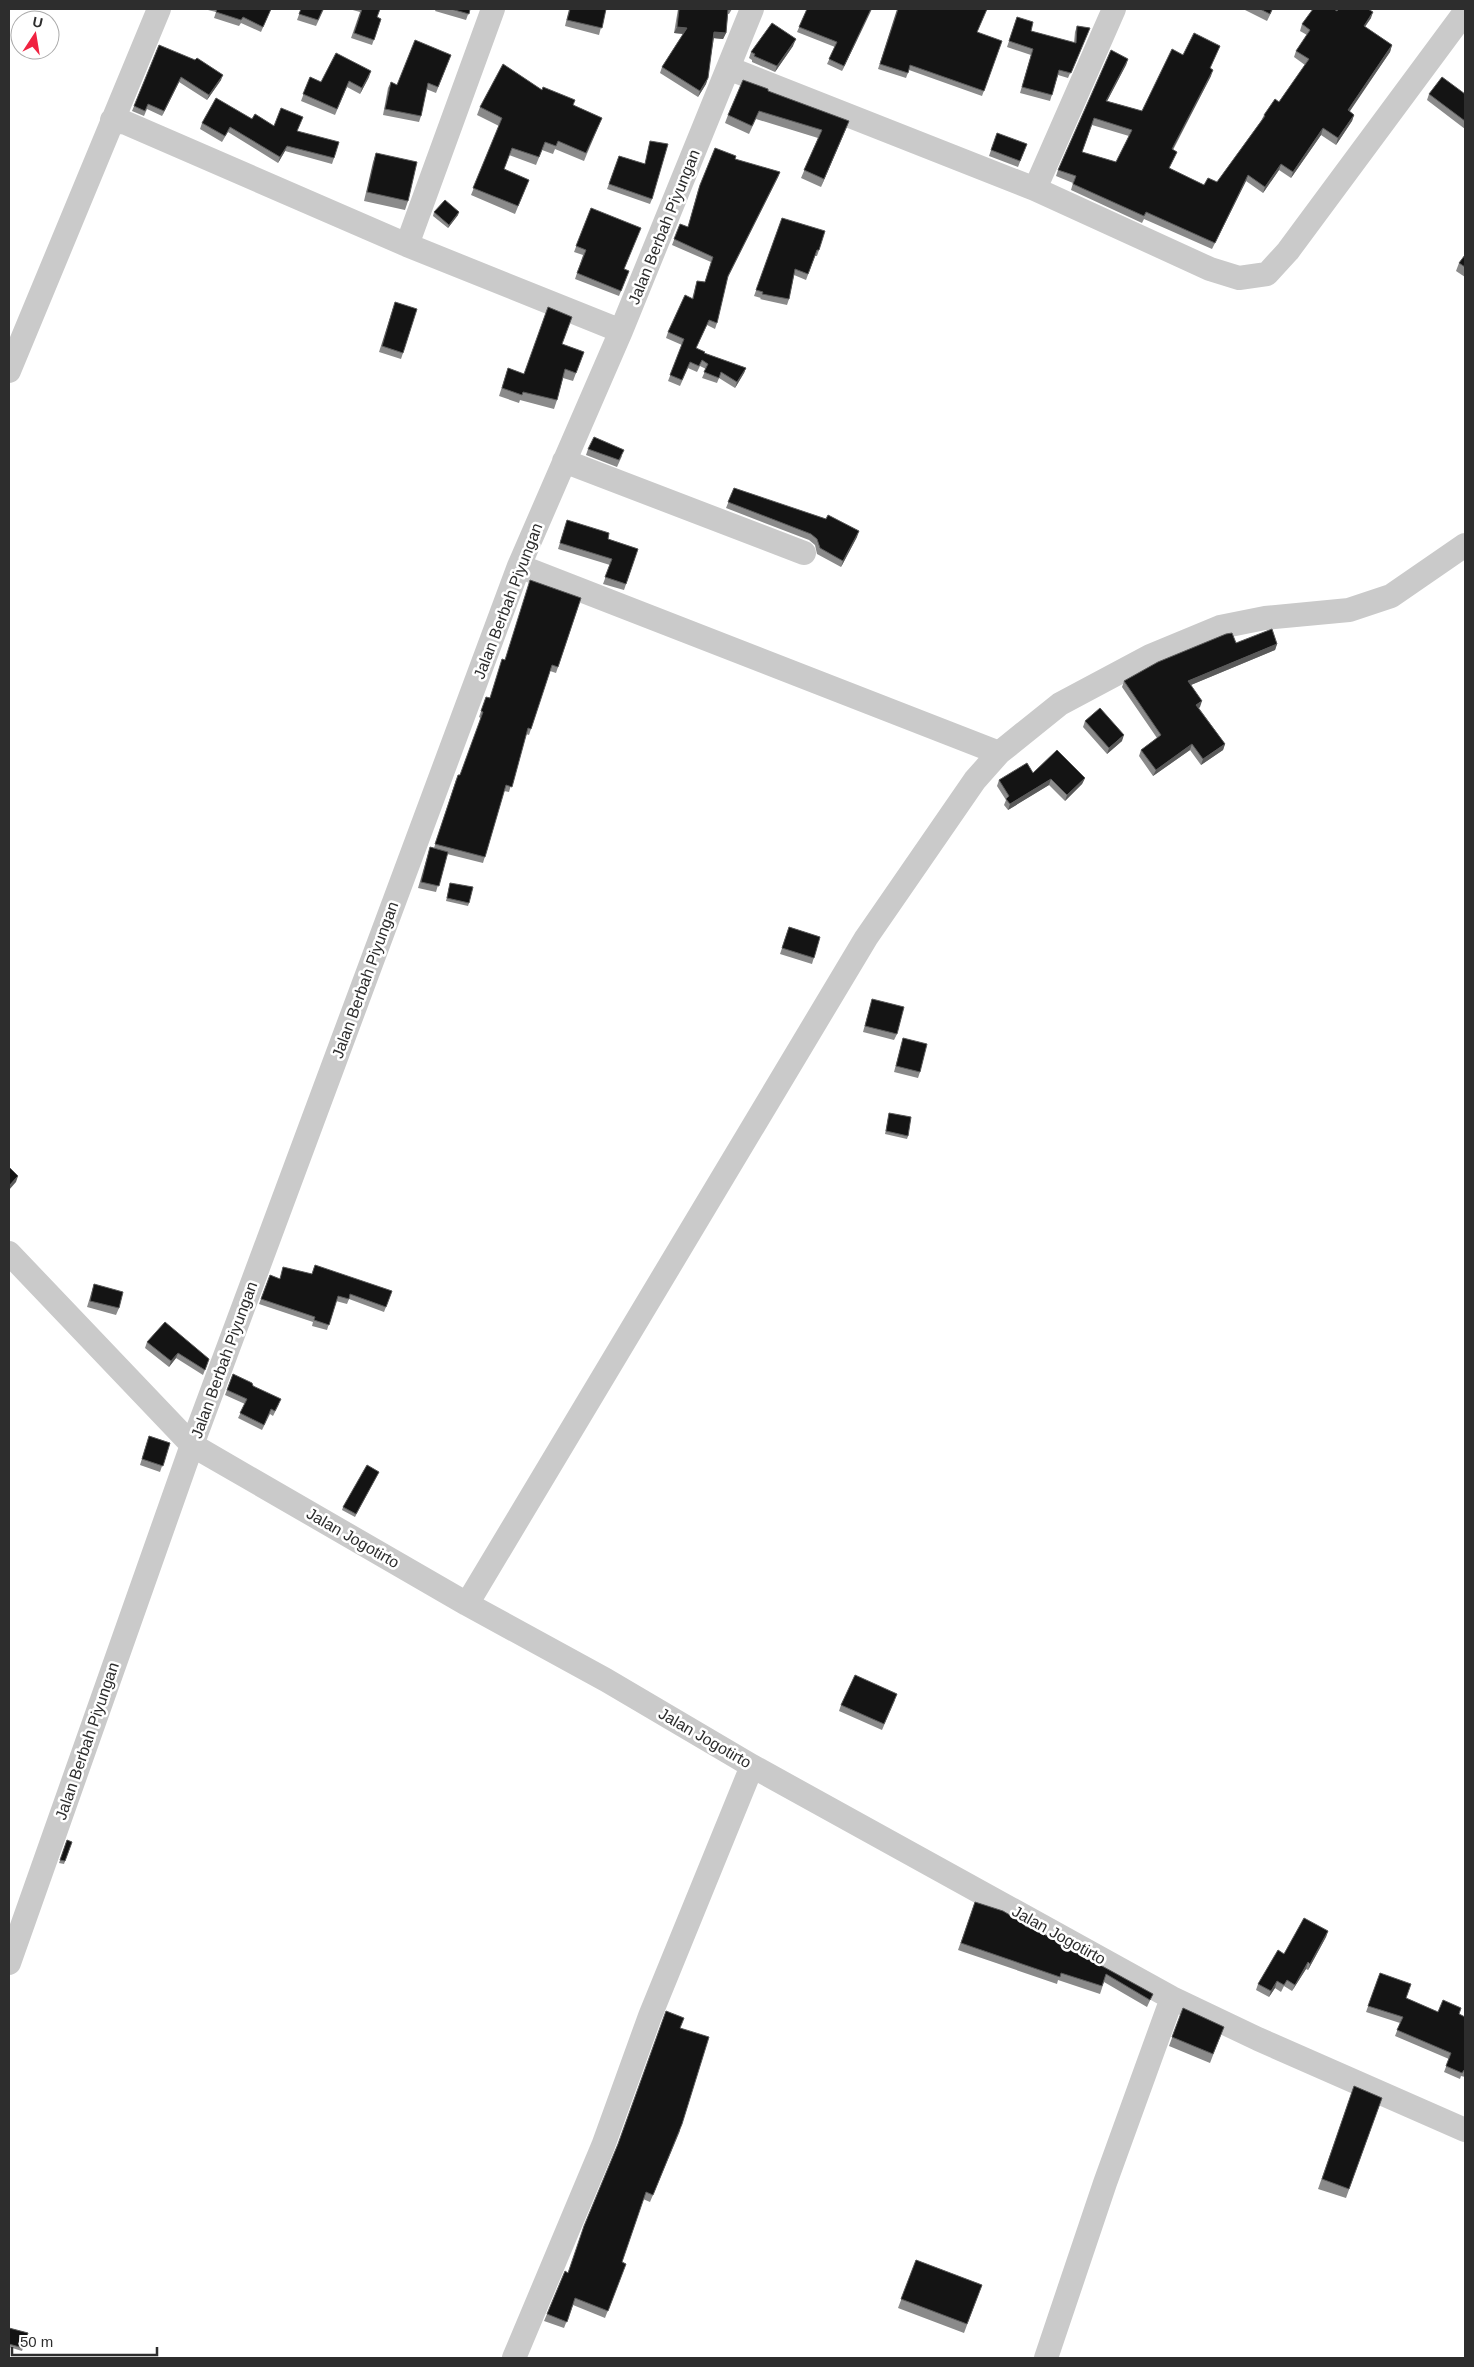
<svg xmlns="http://www.w3.org/2000/svg" width="1474" height="2367" font-family="Arial,sans-serif">
	<style>
		.lines { fill: none; stroke-linecap: round; stroke-linejoin: round }
		.minor { stroke: #cacaca; stroke-width: 24 }
		.wall { fill: #8a8a8a; fill-rule: evenodd }
		.shaded-wall { fill: #5a5a5a }
		.building { fill: #141414; stroke: #5a5a5a; fill-rule: evenodd }
		.labels { text-anchor: middle; dominant-baseline: central; stroke-width: 5; stroke-linejoin: round; paint-order: stroke }
		.street-label { font-size: 16px; fill: #2d2d2d; stroke: #fff }
	</style>
	<rect width="100%" height="100%" fill="#fff"/>
	<g class="lines">
		<path class="minor" d="M728 68 1035 189 1210 269 1239 278 1267 274 1288 251 1465 12
			M112 120 126 123 407 245 621 331
			M1035 189 1114 9
			M407 245 493 9
			M9 371 159 9
			M564 461 804 553
			M519 566 999 753
			M9 1253 192 1445 467 1604 606 1680 752 1766 1172 1998 1258 2039 1465 2130
			M467 1604 866 938 975 780 999 753 1060 704 1150 656 1220 627 1265 618 1349 610 1391 596 1465 545
			M9 1963 192 1445 519 566 621 331 752 9
			M514 2358 603 2146 650 2016 752 1766
			M1046 2358 1105 2183 1172 1998"/>
	</g>
	<path class="wall" d="M204 9H271L261 32 241 23 239 26 214 18 216 12Z
		M301 9H324L316 26 297 20Z
		M349 9H380L377 17 381 19 372 45 351 38 360 12Z
		M436 9H470L466 20 435 11Z
		M569 9H606L599 35 565 26Z
		M678 9H732L729 14H728L726 33 723 39 714 38 706 84 698 97 660 73 662 67 683 34 674 33Z
		M807 9H872L842 71 827 64 835 47 797 32Z
		M897 9 1002 41 982 96 909 70 906 78 878 69Z
		M1243 9H1273L1267 21Z
		M1337 11 1371 18 1365 27 1392 45 1390 52 1349 111 1354 115 1352 121 1336 145 1321 135 1291 178 1279 170 1263 193 1246 181 1212 249 1144 219 1142 223 1071 190 1073 183 1056 176 1058 170 1128 59 1126 65 1107 101 1142 111 1183 55 1220 46 1210 68 1211 76 1173 150 1177 152 1169 168 1204 185 1217 182 1261 121 1264 115 1279 102 1305 65 1294 57 1296 51 1307 35 1300 31 1302 24ZM1092 125 1129 136 1116 162 1082 152Z
		M1017 17 1031 31 1074 43 1075 32 1077 26 1090 28 1068 78 1058 75 1050 101 1020 93 1031 55 1007 47Z
		M159 45 221 80 207 100 179 82 162 116 147 109 144 116 132 111Z
		M793 46 775 72 752 62V60L749 58 751 52Z
		M451 55 436 93 426 89 421 116 419 122 383 115 388 88 391 82 397 85Z
		M310 77 321 82 369 77 360 94 347 87 335 115 301 101Z
		M542 90 573 105 602 118 584 161 555 149 553 154 542 150 536 165 509 155 504 169 529 180 515 214 471 195 499 126 477 115 480 107Z
		M768 91 849 121 821 187 801 178 818 138 756 119 749 134 725 123 728 115Z
		M1429 94H1465V129L1427 100Z
		M252 119 274 126 298 131 334 158 332 164 285 151 278 163 228 132 222 142 200 129 202 123Z
		M650 141 652 199 650 204 607 189 619 156 645 164Z
		M1027 144 1018 167 989 156 991 150Z
		M715 148 735 159 780 172 778 177 727 278 717 323 715 329 707 325 696 348 704 353 746 368 744 373 735 388 719 378 717 383 702 378 706 369 700 366 697 372 688 368 680 386 668 381 682 345 666 338 668 332 692 299 697 281 705 282 711 262 672 245 680 224 688 227 698 190Z
		M376 153 408 201 405 210 364 201 373 162Z
		M591 208 624 269 629 271 619 296 575 279 583 255 574 252Z
		M434 212 458 215 448 228 433 216Z
		M782 218 819 250 817 256H815L806 280 794 275 789 299 787 305 760 299 761 298 754 296Z
		M1465 255V277L1456 271 1459 263Z
		M393 308 403 353 401 359 379 352Z
		M562 344 584 352 573 381 563 378 557 400 554 409 520 400 519 403 499 396 508 368 524 374Z
		M588 449 622 456 617 467 586 455Z
		M734 488 857 537 841 567 817 554 815 545 809 540 726 508Z
		M567 520 608 539 638 549 624 590 603 584 610 565 558 549Z
		M581 598 556 673 550 671 529 735 526 734 509 792 504 791 483 863 447 854 436 892 418 888 430 847 434 848 456 780 460 775 481 718 479 717 486 697 490 698 505 660Z
		M1236 643 1277 644 1275 650 1191 685 1200 707 1199 708 1225 744 1223 750 1201 765 1190 750 1153 776 1139 756 1141 750 1157 738 1122 687 1124 681Z
		M1085 721 1122 741 1107 754 1083 727Z
		M1033 773 1085 778 1082 784 1065 801 1049 785 1008 810 1004 805 1006 800 997 786 999 780Z
		M450 883 469 903 468 906 446 901Z
		M789 927 820 937 812 964 780 954Z
		M872 999 897 1034 894 1040 863 1032Z
		M903 1038 920 1072 918 1078 894 1072Z
		M889 1113 908 1136 907 1139 885 1134Z
		M283 1267 311 1274 392 1291 384 1312 349 1299 347 1304 336 1301 327 1330 312 1326 313 1322 259 1304 270 1275 280 1279Z
		M94 1284 119 1308 116 1315 87 1307Z
		M147 1342 209 1359 203 1375 176 1358 169 1367 145 1348Z
		M233 1374 253 1386 279 1404 273 1416 270 1414 262 1430 238 1418 245 1404 225 1395Z
		M149 1436 170 1443 160 1472 140 1465Z
		M379 1472 355 1517 342 1510 343 1507Z
		M895 1700 882 1730 839 1711 841 1705Z
		M67 1840 72 1842 64 1864 59 1863Z
		M975 1902 1153 1994 1147 2007 1104 1982 1100 1994 1058 1980 1057 1984 958 1950Z
		M1328 1931 1326 1937 1308 1970 1306 1969 1292 1991 1284 1986 1281 1992 1275 1988 1269 1997 1256 1990 1258 1984 1284 1954Z
		M1380 1973 1406 1998 1438 2012 1459 2014 1465 2017V2077L1461 2076 1460 2079 1444 2072 1449 2059 1395 2036 1400 2023 1366 2012Z
		M1183 2008 1224 2027 1210 2063 1169 2046Z
		M680 2028V2131L650 2202 643 2199 622 2262 626 2264 605 2318 573 2305 564 2328 544 2321 547 2314 568 2273Z
		M1354 2086 1382 2098 1346 2198 1318 2189Z
		M916 2260 982 2285 964 2333 898 2308Z
		M9 2328 28 2333 22 2351 9 2347Z"/>
	<path class="shaded-wall" d="M872 9 842 71 844 66Z
		M1373 12 1371 18 1361 32 1364 26Z
		M677 27 687 28 685 34 674 33Z
		M714 32 726 33 723 39 712 38Z
		M796 39 793 46 775 72 777 66Z
		M1392 45 1390 52 1346 117 1348 110Z
		M1128 59 1126 65 1104 107 1106 101Z
		M1213 70 1211 76 1169 156 1172 149Z
		M371 71 369 77 360 94 362 88Z
		M223 75 221 80 207 100 209 95Z
		M181 77 179 82 162 116 164 111Z
		M708 78 706 84 698 97 700 91Z
		M1354 115 1352 121 1336 145 1338 138Z
		M849 121 846 129 821 187 824 179Z
		M1323 128 1321 135 1291 178 1293 172Z
		M287 146 285 151 278 163 280 157Z
		M1281 164 1279 170 1263 193 1265 187Z
		M780 172 778 177 726 281 728 276Z
		M1248 175 1246 181 1212 249 1215 243Z
		M459 212 458 215 448 228 449 225Z
		M746 368 744 373 735 388 737 382Z
		M859 531 857 537 841 567 843 561Z
		M1277 644 1275 650 1186 687 1188 681Z
		M1202 701 1200 707 1194 711 1196 705Z
		M1124 735 1122 741 1107 754 1109 748Z
		M1192 744 1190 750 1153 776 1156 770Z
		M1225 744 1223 750 1201 765 1203 759Z
		M1085 778 1082 784 1065 801 1067 795Z
		M1051 779 1049 785 1008 810 1010 804Z
		M18 1176 16 1182 9 1190V1186Z
		M178 1353 176 1358 169 1367 171 1361Z
		M1328 1931 1326 1937 1308 1970 1310 1964Z
		M1308 1962 1306 1969 1292 1991 1295 1985Z
		M1277 1981 1275 1988 1269 1997 1271 1991Z"/>
	<path class="building" d="M217 9H271L263 27 243 17 241 20 216 12Z
		M301 9H323L318 20 299 14Z
		M362 9H380L377 17 381 19 374 40 354 33Z
		M451 9H470L469 14Z
		M570 9H606L602 28 567 20Z
		M679 9H728L726 33 714 32 708 78 700 91 662 67 687 28 677 27Z
		M807 9H871L844 66 829 59 837 42 799 27Z
		M898 9H987L977 32 1002 41 984 91 910 65 908 73 880 64Z
		M1260 9H1272L1270 14Z
		M1313 9H1334L1337 11 1338 9H1368L1373 12 1364 26 1392 45 1348 110 1354 115 1338 138 1323 128 1293 172 1281 164 1265 187 1248 175 1215 243 1146 212 1144 216 1073 184 1076 176 1058 170 1111 50 1128 59 1106 101 1142 111 1172 49 1183 55 1194 33 1220 46 1210 68 1213 70 1172 149 1177 152 1169 168 1204 185 1208 178 1217 182 1265 116 1264 115 1275 99 1279 102 1309 59 1296 51 1310 30 1302 24ZM1094 118 1132 130 1116 162 1082 152Z
		M1017 17 1033 22 1031 31 1076 43 1077 26 1090 28 1071 73 1059 70 1052 95 1022 87 1033 49 1009 41Z
		M772 23 796 39 777 66 754 56 755 54 751 52Z
		M415 40 451 55 438 87 428 83 421 116 385 109 391 82 397 85Z
		M159 45 195 60 197 58 223 75 209 95 181 77 164 111 148 104 145 111 134 106Z
		M336 53 371 71 362 88 349 81 337 109 303 94 310 77 321 82Z
		M503 64 542 90 543 87 575 100 573 105 602 118 586 153 558 141 556 146 545 142 539 157 512 148 504 169 529 180 518 206 473 188 502 118 480 107Z
		M1442 77 1465 94V121L1429 94Z
		M743 80 768 89V91L849 121 824 179 804 170 822 130 759 111 752 126 728 115Z
		M216 98 252 119 255 114 274 126 281 108 303 117 297 131 339 142 334 158 287 146 280 157 230 127 225 136 202 123Z
		M997 133 1027 144 1020 161 991 150Z
		M650 141 668 144 652 199 609 184 619 156 645 164Z
		M715 148 736 156 735 159 780 172 728 276 717 323 709 320 696 348 705 352 704 353 746 368 737 382 721 372 719 378 704 372 708 364 702 360 699 366 690 362 682 380 670 375 684 339 668 332 685 295 693 299 697 281 705 282 713 257 674 239 680 224 688 227 700 185Z
		M376 153 417 162 408 201 367 192Z
		M445 200 459 212 449 225 434 212Z
		M591 208 641 228 624 269 629 271 621 291 577 273 586 250 576 246Z
		M782 218 825 231 819 250H817L808 274 795 269 789 299 762 294 763 292 756 290Z
		M1465 255V267L1459 263Z
		M395 302 417 309 403 353 382 346Z
		M548 307 572 317 562 344 584 352 576 373 565 369 557 400 523 392 522 395 502 388 508 368 524 374Z
		M594 437 624 450 619 460 588 449Z
		M734 488 826 519 828 515 859 531 843 561 820 548 817 539 811 534 728 502Z
		M567 520 609 533 608 539 638 549 626 584 605 577 612 559 560 543Z
		M530 580 581 598 558 667 552 665 531 729 528 728 512 787 506 785 485 857 435 844 458 775H460L483 712 481 711 486 697 490 698 502 659 505 660Z
		M1272 629 1277 644 1188 681 1202 701 1196 705 1225 744 1203 759 1192 744 1156 770 1141 750 1161 735 1124 681 1158 662 1226 634 1232 633 1236 643Z
		M1100 708 1124 735 1109 748 1085 721Z
		M1057 750 1085 778 1067 795 1051 779 1010 804 1006 799 1009 796 999 780 1027 763 1033 773Z
		M430 847 448 852 439 886 421 882Z
		M450 883 473 887 469 903 447 898Z
		M789 927 820 937 814 958 782 948Z
		M872 999 904 1007 897 1034 865 1026Z
		M903 1038 927 1044 920 1072 896 1066Z
		M889 1113 911 1117 908 1136 886 1131Z
		M9 1167 18 1176 9 1186Z
		M315 1265 392 1291 386 1307 350 1294 349 1299 338 1296 329 1325 314 1320 315 1317 261 1299 270 1275 280 1279 283 1267 312 1274Z
		M94 1284 123 1292 119 1308 90 1301Z
		M165 1322 209 1359 205 1370 178 1353 171 1361 147 1342Z
		M233 1374 252 1383 253 1386 281 1399 275 1411 271 1409 264 1425 240 1413 247 1399 227 1390Z
		M149 1436 170 1443 163 1466 142 1459Z
		M367 1465 379 1472 356 1514 343 1507Z
		M855 1675 897 1694 884 1724 841 1705Z
		M67 1840 72 1842 65 1861 60 1860Z
		M975 1902 1003 1911 1025 1924V1926L1040 1932 1153 1994 1150 2000 1106 1974 1102 1986 1061 1973 1060 1977 961 1943Z
		M1304 1918 1328 1931 1310 1964 1308 1962 1295 1985 1287 1980 1284 1985 1277 1981 1271 1991 1258 1984 1278 1950 1284 1954Z
		M1380 1973 1411 1984 1406 1998 1438 2012 1443 2000 1461 2008 1459 2014 1465 2017V2071L1464 2070 1462 2073 1446 2066 1451 2053 1397 2030 1403 2017 1368 2006Z
		M1183 2008 1224 2027 1213 2054 1172 2037Z
		M666 2011 684 2018 680 2028 709 2037 682 2124 653 2195 646 2192 622 2262 626 2264 608 2311 575 2298 567 2322 547 2314 565 2271 568 2273 584 2226 618 2144Z
		M1354 2086 1382 2098 1349 2189 1322 2179Z
		M916 2260 982 2285 967 2324 901 2299Z
		M9 2328 28 2333 23 2348 9 2344Z"/>
	<g class="labels">
		<g class="street-label">
			<text transform="translate(664 227) rotate(-68)">Jalan Berbah Piyungan</text>
			<text transform="translate(508 601) rotate(-69)">Jalan Berbah Piyungan</text>
			<text transform="translate(365 980) rotate(-70)">Jalan Berbah Piyungan</text>
			<text transform="translate(224 1360) rotate(-70)">Jalan Berbah Piyungan</text>
			<text transform="translate(353 1538) rotate(30)">Jalan Jogotirto</text>
			<text transform="translate(705 1738) rotate(30)">Jalan Jogotirto</text>
			<text transform="translate(87 1741) rotate(-71)">Jalan Berbah Piyungan</text>
			<text transform="translate(1059 1935) rotate(29)">Jalan Jogotirto</text>
		</g>
	</g>
	<rect width="1474" height="2367" fill="none" stroke="#2d2d2d" stroke-width="20"/>
	<g transform="translate(35 35) rotate(12)"><circle r="24" fill="#ffffff" stroke="#ababab"/>
	<path d="M0-4L9 19L0 12L-9 19Z" fill="#f02341"/>
	<text y="-8" font-size="14" font-weight="bold" text-anchor="middle" fill="#2d2d2d">U</text>
	</g>
	<path d="M12 2347v8h145v-8" fill="none" stroke="#2d2d2d" stroke-width="2.5"/>
	<text x="20" y="2347" font-size="15" fill="#2d2d2d" stroke="#ffffff" stroke-width="4" paint-order="stroke">50 m</text>
</svg>
